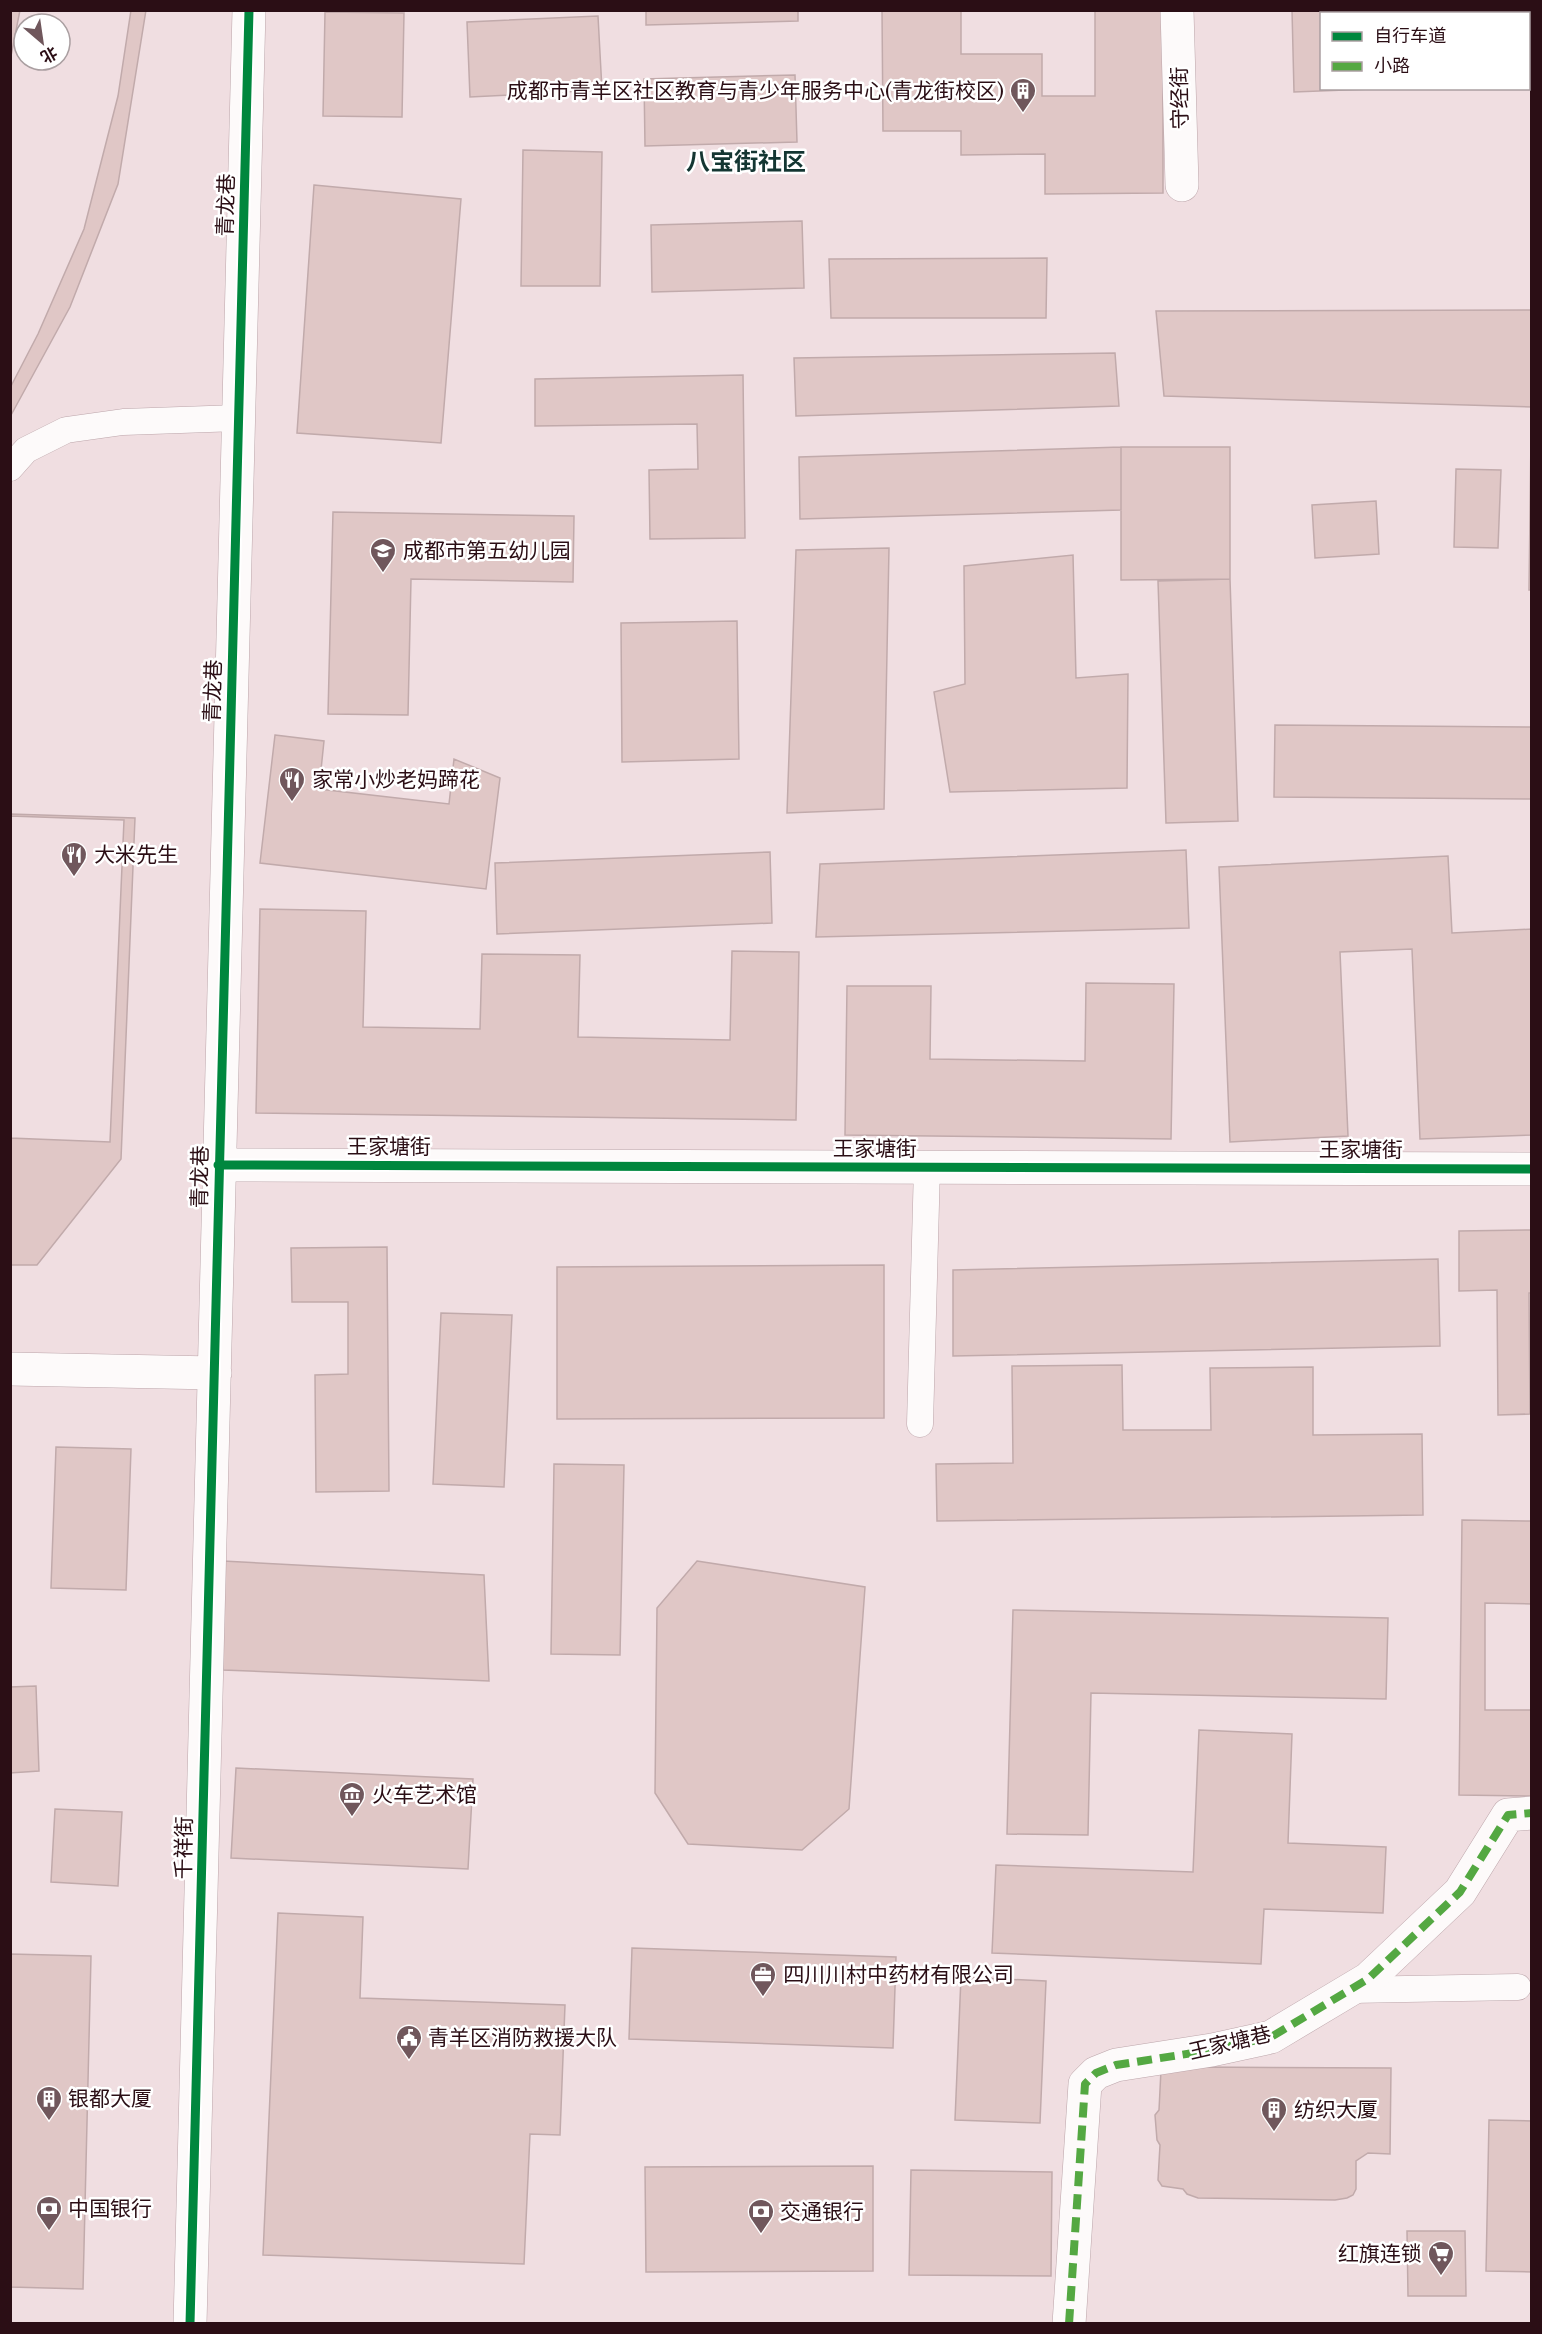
<svg xmlns="http://www.w3.org/2000/svg" width="1542" height="2334" font-family="'Libre Baskerville','Noto Sans SC',serif">
	<style>
		.building { fill: #e0c7c6; stroke: #c1aaab; stroke-width: 1.5; fill-rule: evenodd }
		.lines { fill: none; stroke-linecap: round; stroke-linejoin: round }
		.lane-casing { stroke: #bca5aa; stroke-width: 27 }
		.street-casing { stroke: #bca5aa; stroke-width: 34 }
		.lane { stroke: #fdfafa; stroke-width: 26 }
		.street { stroke: #fdfafa; stroke-width: 33 }
		.quiet { stroke: #54a842; stroke-width: 8; stroke-dasharray: 15 8; stroke-linecap: butt }
		.cycleway-casing { stroke: #fff; stroke-width: 13 }
		.cycleway { stroke: #00873e; stroke-width: 9 }
		.labels { text-anchor: middle; dominant-baseline: central; stroke-width: 5; stroke-linejoin: round; paint-order: stroke }
		.poi-label { font-size: 21px; fill: #2b0e15; stroke: #fff; text-anchor: start }
		.street-label { font-size: 21px; fill: #2b0e15; stroke: #fff }
		.quarter-label { font-size: 24px; font-weight: bold; fill: #143632; stroke: #fff }
	</style>
	<rect width="100%" height="100%" fill="#f0dee1"/>
	<path class="building" d="M10 10H146L118 184 70 307 10 417ZM24 24H60V60H24Z
		M20 10H131L118 96 84 229 38 334 10 388V61ZM24 24H60V60H24Z
		M646 10H798V21L646 25Z
		M882 10H961V54H1042V96H1095V10H1163V193L1045 194V154L961 155V131H883Z
		M1292 10H1532V84H1528V14H1322V88H1398L1294 92Z
		M325 12 404 13 402 117 323 116Z
		M598 16 602 90 470 97 467 22Z
		M795 75 797 142 645 146 644 79Z
		M523 150 602 152 600 286H521Z
		M314 185 461 199 441 443 297 433Z
		M802 221 804 288 652 292 651 225Z
		M1047 258 1046 318H831L829 259Z
		M1532 310V407L1164 396 1156 311Z
		M1115 353 1119 406 796 416 794 358Z
		M743 375 745 538 650 539 649 470 698 469 697 424 535 426V379Z
		M1531 436 1532 590H1529Z
		M1121 447H1230V579L1121 580Z
		M1121 447V510L800 519 799 457Z
		M1456 469 1501 470 1498 548 1454 547Z
		M1376 501 1379 554 1315 558 1312 505Z
		M333 512 574 516 573 582 411 579 408 715 328 714Z
		M889 548 884 809 787 813 796 550Z
		M1073 555 1076 678 1128 674 1127 788 950 792 934 692 965 684 964 566Z
		M1230 579 1238 821 1166 823 1158 581Z
		M737 621 739 759 622 762 621 623Z
		M1275 725 1532 727V799L1274 797Z
		M275 735 324 741 319 789 449 804 454 759 500 778 486 889 260 863Z
		M10 814 135 818 121 1159 37 1265H10Z
		M10 816 124 820 110 1142 10 1138Z
		M1186 850 1189 928 816 937 820 864Z
		M770 852 772 923 497 934 495 863Z
		M1448 856 1452 933 1532 929V1135L1420 1139 1412 949 1340 952 1348 1136 1230 1142 1219 867Z
		M260 909 366 911 363 1027 480 1029 482 954 580 955 578 1037 730 1040 732 951 799 952 796 1120 256 1113Z
		M1086 983 1174 984 1171 1139 845 1135 847 986H931L930 1059 1085 1061Z
		M1532 1230V1293H1529L1530 1414 1498 1415 1497 1290 1459 1291V1231Z
		M387 1247 389 1491 316 1492 315 1375 348 1374V1302H292L291 1248Z
		M1438 1259 1440 1346 953 1356V1270Z
		M884 1265V1418L557 1419V1267Z
		M441 1313 512 1315 504 1487 433 1484Z
		M1122 1365 1123 1430H1211L1210 1368 1313 1367V1435L1422 1434 1423 1515 937 1521 936 1464 1013 1463 1012 1366Z
		M56 1447 131 1449 126 1590 51 1588Z
		M554 1464 624 1465 620 1655 551 1654Z
		M1462 1520 1532 1521V1604L1485 1603V1710H1532V1796L1459 1795Z
		M223 1561 484 1575 489 1681 223 1670Z
		M697 1561 865 1587 849 1809 802 1850 688 1844 655 1793 657 1608Z
		M1013 1610 1388 1618 1386 1699 1091 1693 1088 1835 1007 1834Z
		M36 1686 39 1771 10 1773V1687Z
		M1199 1730 1292 1734 1288 1843 1386 1847 1383 1913 1264 1909 1261 1964 992 1953 996 1865 1193 1872Z
		M236 1768 473 1779 468 1869 231 1858Z
		M55 1809 122 1812 118 1886 51 1882Z
		M278 1913 363 1917 360 1998 565 2005 560 2135 530 2134 524 2264 263 2255Z
		M632 1948 896 1957 893 2048 629 2039Z
		M10 1954 91 1956 83 2289 10 2287Z
		M961 1977 1046 1981 1040 2123 955 2120Z
		M1195 2067 1391 2068 1390 2154 1368 2153 1356 2161V2189L1353 2195 1347 2198 1335 2200 1198 2198 1187 2194 1183 2189 1162 2186 1158 2180 1160 2145 1157 2140 1155 2115 1159 2110 1161 2070Z
		M1489 2120 1532 2121V2272L1486 2271Z
		M873 2166V2271L646 2272 645 2167Z
		M911 2170 1052 2172 1051 2276 909 2275Z
		M1407 2231H1465L1466 2296H1408Z"/>
	<g class="lines">
		<defs>
			<path id="lane" d="M10 468 26 450 66 430 123 422 238 418
				M920 1424 927 1167
				M1350 1990 1518 1987"/>
			<path id="street" d="M1177 10 1182 185
				M218 1165 1532 1169
				M10 1369 215 1373
				M190 2324C209 1552 229 781 249 10
				M1069 2324 1085 2084 1096 2073 1116 2065 1212 2050 1271 2037 1368 1979 1460 1892 1508 1815 1532 1813"/>
		</defs>
		<use href="#lane" class="lane-casing"/>
		<use href="#street" class="street-casing"/>
		<use href="#lane" class="lane"/>
		<use href="#street" class="street"/>
		<path class="quiet" d="M1069 2324 1085 2084 1096 2073 1116 2065 1212 2050 1271 2037 1368 1979 1460 1892 1508 1815 1532 1813"/>
		<defs>
			<path id="cycleway" d="M218 1165 1532 1169
				M190 2324C209 1552 229 781 249 10"/>
		</defs>
		<use href="#cycleway" class="cycleway-casing"/>
		<use href="#cycleway" class="cycleway"/>
	</g>
	<defs>
		<symbol id="building-pin" viewBox="-11 -11 22 30"><path d="M0 17L-7.5 6A9.5 9.5 0 1 1 7.5 6Z" fill="#70575c" stroke="#fff"/><path d="M-4-6H4V6H1V3H-1V6H-4ZM-2.5-4.3h1.7v1.8h-1.7ZM.8-4.3h1.7v1.8H.8ZM-2.5-1h1.7V.8h-1.7ZM.8-1h1.7V.8H.8Z" fill="#fff"/></symbol>
		<symbol id="school-pin" viewBox="-11 -11 22 30"><path d="M0 17L-7.5 6A9.5 9.5 0 1 1 7.5 6Z" fill="#70575c" stroke="#fff"/><path d="M0-5L7-2L0 1L-7-2ZM-4 1L0 2.5L4 1V4Q0 6-4 4Z" fill="#fff"/></symbol>
		<symbol id="restaurant-pin" viewBox="-11 -11 22 30"><path d="M0 17L-7.5 6A9.5 9.5 0 1 1 7.5 6Z" fill="#70575c" stroke="#fff"/><path d="M-5-6h1v4h1v-4h1v4h1v-4h1v5L-1.5 .5V6h-2V.5L-5-1ZM5-6V6H3V1.5H1.5Q1.5-4 5-6Z" fill="#fff"/></symbol>
		<symbol id="museum-pin" viewBox="-11 -11 22 30"><path d="M0 17L-7.5 6A9.5 9.5 0 1 1 7.5 6Z" fill="#70575c" stroke="#fff"/><path d="M0-6L6-3V-2H-6V-3ZM-5-1h2V3h-2ZM-1-1h2V3h-2ZM3-1h2V3H3ZM-6 4H6V6H-6Z" fill="#fff"/></symbol>
		<symbol id="office-pin" viewBox="-11 -11 22 30"><path d="M0 17L-7.5 6A9.5 9.5 0 1 1 7.5 6Z" fill="#70575c" stroke="#fff"/><path d="M-6-3h4V-5.5h4V-3h4V5H-6ZM-1-4.5V-3h2v-1.5ZM-6 0V1H6V0Z" fill="#fff"/></symbol>
		<symbol id="civic-pin" viewBox="-11 -11 22 30"><path d="M0 17L-7.5 6A9.5 9.5 0 1 1 7.5 6Z" fill="#70575c" stroke="#fff"/><path d="M-.6-6.5H3V-4.5H.6V-3L4-1V1h2V6H-6V1h2V-1L-.6-3ZM-1.2 2.5V6h2.4V2.5Z" fill="#fff"/></symbol>
		<symbol id="bank-pin" viewBox="-11 -11 22 30"><path d="M0 17L-7.5 6A9.5 9.5 0 1 1 7.5 6Z" fill="#70575c" stroke="#fff"/><path d="M-6-4H6V4H-6ZM0-2.3a2.3 2.3 0 1 0 0 4.6a2.3 2.3 0 1 0 0-4.6Z" fill="#fff"/></symbol>
		<symbol id="supermarket-pin" viewBox="-11 -11 22 30"><path d="M0 17L-7.5 6A9.5 9.5 0 1 1 7.5 6Z" fill="#70575c" stroke="#fff"/><path d="M-6-5.5h2.5l.6 2H6L4.5 2H-2.5L-4.4-4H-6ZM-1.5 3.2a1.3 1.3 0 1 0 .1 0ZM3 3.2a1.3 1.3 0 1 0 .1 0Z" fill="#fff"/></symbol>
	</defs>
	<g fill-rule="evenodd">
		<use href="#building-pin" x="1008" y="76" width="30" height="40"/>
		<use href="#school-pin" x="368" y="536" width="30" height="40"/>
		<use href="#restaurant-pin" x="277" y="765" width="30" height="40"/>
		<use href="#restaurant-pin" x="59" y="840" width="30" height="40"/>
		<use href="#museum-pin" x="337" y="1780" width="30" height="40"/>
		<use href="#office-pin" x="748" y="1960" width="30" height="40"/>
		<use href="#civic-pin" x="394" y="2023" width="30" height="40"/>
		<use href="#building-pin" x="34" y="2084" width="30" height="40"/>
		<use href="#building-pin" x="1259" y="2095" width="30" height="40"/>
		<use href="#bank-pin" x="34" y="2194" width="30" height="40"/>
		<use href="#bank-pin" x="746" y="2197" width="30" height="40"/>
		<use href="#supermarket-pin" x="1426" y="2239" width="30" height="40"/>
	</g>
	<g class="labels">
		<g class="poi-label">
			<text x="1004" y="91" text-anchor="end">成都市青羊区社区教育与青少年服务中心(青龙街校区)</text>
			<text x="403" y="551">成都市第五幼儿园</text>
			<text x="312" y="780">家常小炒老妈蹄花</text>
			<text x="94" y="855">大米先生</text>
			<text x="372" y="1795">火车艺术馆</text>
			<text x="783" y="1975">四川川村中药材有限公司</text>
			<text x="428" y="2038">青羊区消防救援大队</text>
			<text x="68" y="2099">银都大厦</text>
			<text x="1294" y="2110">纺织大厦</text>
			<text x="68" y="2209">中国银行</text>
			<text x="780" y="2212">交通银行</text>
			<text x="1422" y="2254" text-anchor="end">红旗连锁</text>
		</g>
		<g class="street-label">
			<text transform="translate(1180 98) rotate(-91)">守经街</text>
			<text transform="translate(226 205) rotate(-88)">青龙巷</text>
			<text transform="translate(213 691) rotate(-88)">青龙巷</text>
			<text x="389" y="1147">王家塘街</text>
			<text x="875" y="1149">王家塘街</text>
			<text x="1361" y="1150">王家塘街</text>
			<text transform="translate(200 1177) rotate(-89)">青龙巷</text>
			<text transform="translate(184 1848) rotate(-89)">千祥街</text>
			<text transform="translate(1230 2043) rotate(-13)">王家塘巷</text>
		</g>
		<g class="quarter-label">
			<text x="746" y="161">八宝街社区</text>
		</g>
	</g>
	<rect width="1542" height="2334" fill="none" stroke="#2b0e15" stroke-width="24"/>
	<rect x="1320" y="12" width="210" height="78" fill="#ffffff" stroke="#aa9fa1" stroke-width="1.5"/>
	<rect x="1332" y="32" width="30" height="9" fill="#00873e" stroke="#aa9fa1" stroke-width="1.5"/>
	<text x="1374" y="42" font-size="18" fill="#2b0e15">自行车道</text>
	<rect x="1332" y="62" width="30" height="9" fill="#54a842" stroke="#aa9fa1" stroke-width="1.5"/>
	<text x="1374" y="72" font-size="18" fill="#2b0e15">小路</text>
	<g transform="translate(42 42) rotate(151)"><circle r="28" fill="#ffffff" stroke="#aa9fa1" stroke-width="1.5"/>
	<path d="M0-4.5L10 22L0 15L-10 22Z" fill="#70575c"/>
	<text y="-9" font-size="16" font-weight="bold" text-anchor="middle" fill="#2b0e15">北</text>
	</g>
</svg>
